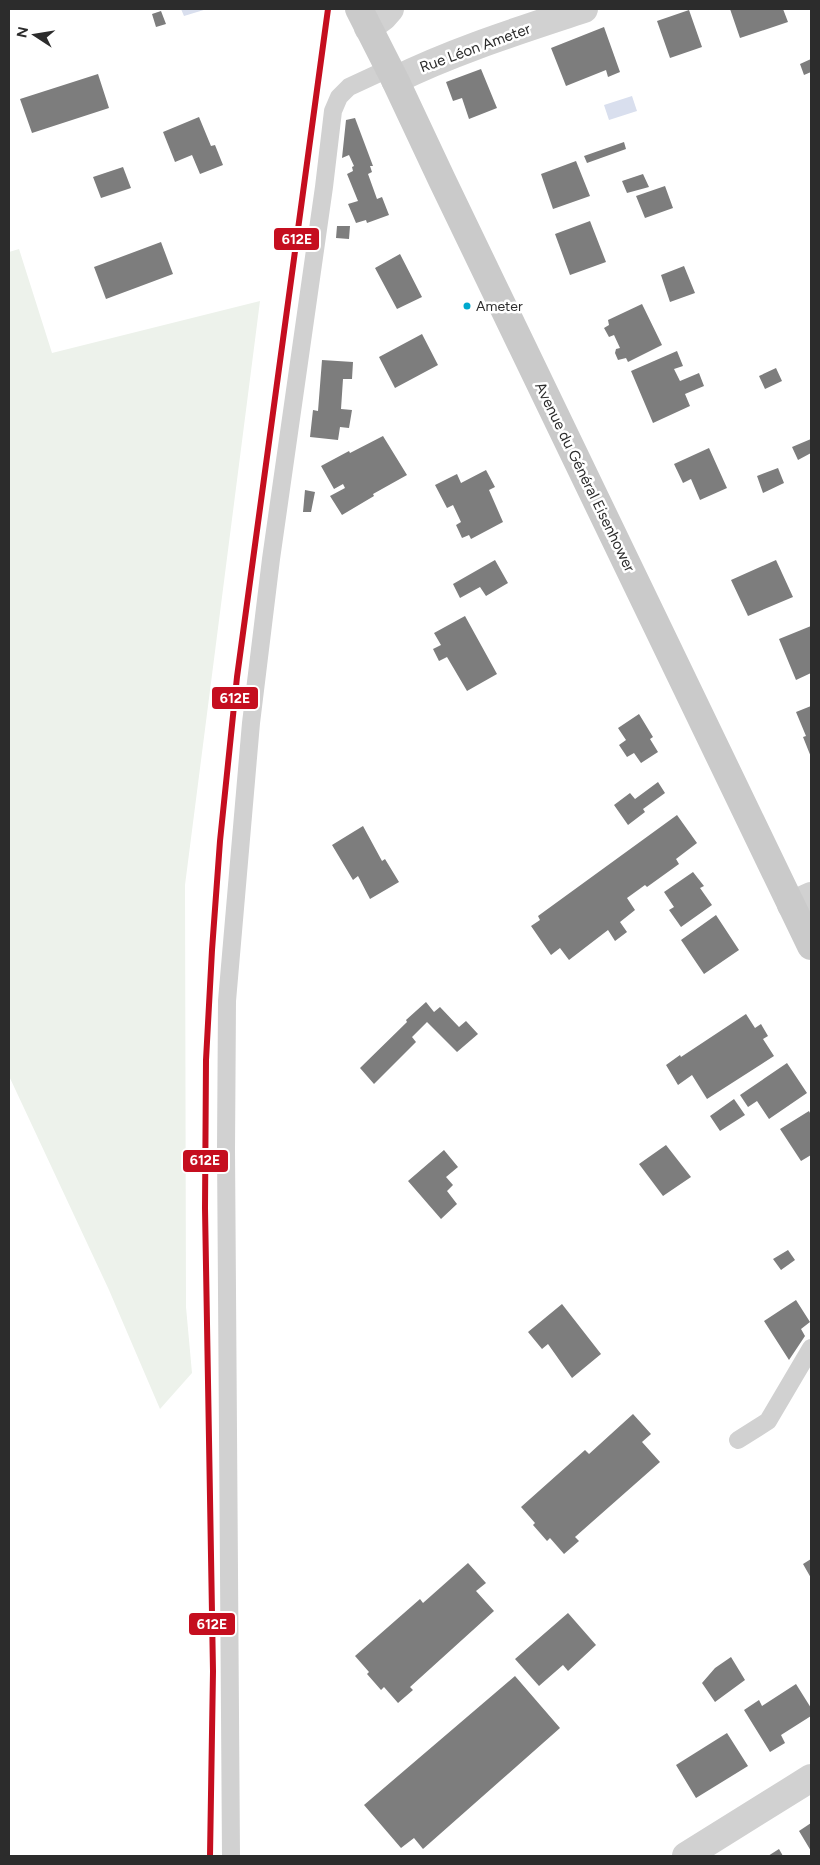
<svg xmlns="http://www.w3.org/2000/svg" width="820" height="1865" font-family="Figtree,sans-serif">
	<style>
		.green { fill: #edf2eb }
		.water { fill: #d9dfee }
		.building { fill: #7d7d7d }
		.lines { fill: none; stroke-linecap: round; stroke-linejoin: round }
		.lane { stroke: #d1d1d1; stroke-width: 18 }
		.street { stroke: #d1d1d1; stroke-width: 28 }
		.secondary { stroke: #cacaca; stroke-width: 28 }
		.rail-1-casing { stroke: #fff; stroke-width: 10 }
		.rail-1 { stroke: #c50e1f; stroke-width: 6 }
		.bus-dot { fill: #00a9ce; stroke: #fff; stroke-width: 2 }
		.labels { text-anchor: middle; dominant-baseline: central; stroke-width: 5; stroke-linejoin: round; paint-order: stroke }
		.bus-label { font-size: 14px; fill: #2c2c2c; stroke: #fff; text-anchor: start }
		.street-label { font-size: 15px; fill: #2c2c2c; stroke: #fff }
		.line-badge { stroke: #fff; stroke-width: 2 }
		.badge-label { font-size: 14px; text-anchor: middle; font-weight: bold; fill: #fff }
	</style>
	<rect width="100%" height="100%" fill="#fff"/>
	<path class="green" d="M19 249 52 353 260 301 185 885 186 1307 192 1373 160 1409 109 1290 9 1076V252Z"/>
	<path class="water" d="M181 9H207L184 16Z
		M632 96 637 111 609 120 604 105Z"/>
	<path class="building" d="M730 9H783L788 22 740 38Z
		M689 10 702 47 670 58 657 21Z
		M161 11 166 24 156 27 152 14Z
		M604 27 620 72 608 77 606 70 566 86 551 48Z
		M811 59V72L804 75 800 64Z
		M481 69 497 108 469 119 462 98 453 101 446 82Z
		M98 74 109 108 32 133 20 99Z
		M199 117 211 146 215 145 223 165 200 174 192 155 175 162 163 132Z
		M355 118 373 166H370L372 172 368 174 377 199 382 197 389 215 367 223 366 220 356 223 348 204 358 201 347 174 353 171 352 167 354 166 349 155 342 158 346 120Z
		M624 142 626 149 587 163 584 156Z
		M576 161 590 196 553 209 541 174Z
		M123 167 131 188 101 198 93 177Z
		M643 174 649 187 627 193 622 181Z
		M665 186 673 208 645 218 636 196Z
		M590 221 606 262 570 275 555 234Z
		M337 226H350L349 239 336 238Z
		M161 242 173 274 106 299 94 267Z
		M400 254 422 297 397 309 375 268Z
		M684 266 695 293 670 302 661 275Z
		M642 304 662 345 628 362 626 358 618 360 615 353 616 349 620 348 614 335 609 337 604 328 609 325 608 320Z
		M422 334 438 365 395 388 379 357Z
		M677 351 683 366 674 369 680 381 699 373 704 386 685 394 690 406 653 423 631 371Z
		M322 360 353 362 352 379H343L341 409 352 410 349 428 340 427 338 440 310 437 313 410 318 411Z
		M776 368 782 381 765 389 759 376Z
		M383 436 407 475 373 494 374 496 342 515 330 496 345 488 343 484 334 489 321 466 349 451 350 453Z
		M811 439V453L798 460 792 447Z
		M709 448 727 488 700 500 691 479 683 483 674 464Z
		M778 468 784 483 763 493 757 476Z
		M486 470 495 487 489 490 503 522 471 539 469 535 462 538 456 525 461 522 453 505 447 508 435 485 457 474 461 483Z
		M305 490 315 492 311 512H303Z
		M495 560 508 583 486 596 480 587 460 598 453 584Z
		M776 560 793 597 748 616 731 580Z
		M465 616 497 674 467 691 447 657 439 661 433 649 441 645 434 633Z
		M811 626V673L796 680 779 639Z
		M811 706V757L803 737 806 736 796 712Z
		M639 714 653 737 650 739 658 752 641 763 634 753 627 757 619 745 626 740 618 728Z
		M658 782 665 793 643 809 645 812 628 825 614 805 630 793 635 799Z
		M677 815 697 843 676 859 679 864 647 887 645 885 627 898 635 910 620 922 627 932 615 941 608 930 569 960 560 948 551 955 531 926 540 920 538 916Z
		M363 826 382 861 385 859 399 882 370 899 358 876 353 880 332 845Z
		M693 872 704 886 700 888 712 905 681 927 669 910 674 907 664 892Z
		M716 915 739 950 704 974 681 940Z
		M426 1002 434 1012 440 1007 459 1027 466 1021 478 1034 457 1052 427 1022 412 1037 416 1042 374 1084 360 1068 407 1022 406 1020Z
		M746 1014 755 1028 761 1024 768 1036 763 1039 774 1056 707 1099 692 1075 678 1085 666 1065 680 1055 681 1057Z
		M787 1063 807 1093 769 1119 757 1101 748 1107 740 1095Z
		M734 1099 745 1115 720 1131 710 1116Z
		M809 1111 811 1115V1155L801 1161 780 1129Z
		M666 1145 691 1177 663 1196 639 1164Z
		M444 1150 458 1167 446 1177 453 1185 447 1191 457 1204 441 1219 408 1181Z
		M788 1250 795 1260 781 1270 773 1259Z
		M796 1300 810 1322 801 1329 805 1336 789 1360 764 1321Z
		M562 1304 601 1354 572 1378 548 1344 542 1349 528 1332Z
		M633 1414 651 1434 642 1442 660 1462 575 1537 579 1541 564 1554 550 1538 547 1541 533 1525 535 1523 521 1507 585 1450 589 1454Z
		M811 1559V1578L803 1564Z
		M468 1563 486 1583 476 1591 494 1611 410 1687 413 1690 398 1703 384 1687 381 1690 367 1674 369 1672 355 1656 420 1599 423 1603Z
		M568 1613 596 1645 568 1671 563 1665 539 1686 515 1659Z
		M731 1657 745 1680 715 1702 702 1683 715 1668Z
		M515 1676 560 1728 423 1849 414 1838 401 1848 364 1805Z
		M796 1684 811 1708V1716L781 1735 785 1743 770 1752 744 1710 759 1700 762 1706Z
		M727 1733 748 1766 696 1798 676 1765Z
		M811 1823V1851L799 1831Z
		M779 1849 783 1856H768Z"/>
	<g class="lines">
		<path class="lane" d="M738 1440 768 1421 811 1348
			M231 1856 226 1150 227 1001 251 723 271 559 324 187 333 111 339 97 349 87 390 68"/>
		<path class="street" d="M368 28 383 17 390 9
			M395 80C456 50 521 30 584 9
			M791 905 811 896
			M686 1856 811 1778"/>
		<path class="secondary" d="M359 9 395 80 442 180 811 946"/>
		<defs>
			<path id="rail-1" d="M210 1856 213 1671 205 1208 206 1060 212 950 220 841 237 677 328 9"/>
		</defs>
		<use href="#rail-1" class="rail-1-casing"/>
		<use href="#rail-1" class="rail-1"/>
	</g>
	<circle class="bus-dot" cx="467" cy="306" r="4.5"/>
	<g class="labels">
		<g class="bus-label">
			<text x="476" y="306">Ameter</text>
		</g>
		<g class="street-label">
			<text transform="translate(475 48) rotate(-20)">Rue Léon Ameter</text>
			<text transform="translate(585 477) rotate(64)">Avenue du Général Eisenhower</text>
		</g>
	</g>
	<g class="line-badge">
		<rect x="273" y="227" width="47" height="24" rx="5" fill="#c50e1f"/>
		<rect x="211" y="686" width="48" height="24" rx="5" fill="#c50e1f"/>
		<rect x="182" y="1149" width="47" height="24" rx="5" fill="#c50e1f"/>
		<rect x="188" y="1612" width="48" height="24" rx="5" fill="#c50e1f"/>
	</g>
	<g class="badge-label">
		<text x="297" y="244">612E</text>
		<text x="235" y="703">612E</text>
		<text x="205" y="1165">612E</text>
		<text x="212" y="1629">612E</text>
	</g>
	<rect width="820" height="1865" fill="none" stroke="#2c2c2c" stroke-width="20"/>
	<g transform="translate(35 35) rotate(282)" stroke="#ffffff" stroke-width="4" paint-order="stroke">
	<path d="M0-4L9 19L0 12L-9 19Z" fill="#2c2c2c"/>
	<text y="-8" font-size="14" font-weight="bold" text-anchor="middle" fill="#2c2c2c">N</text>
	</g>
</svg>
